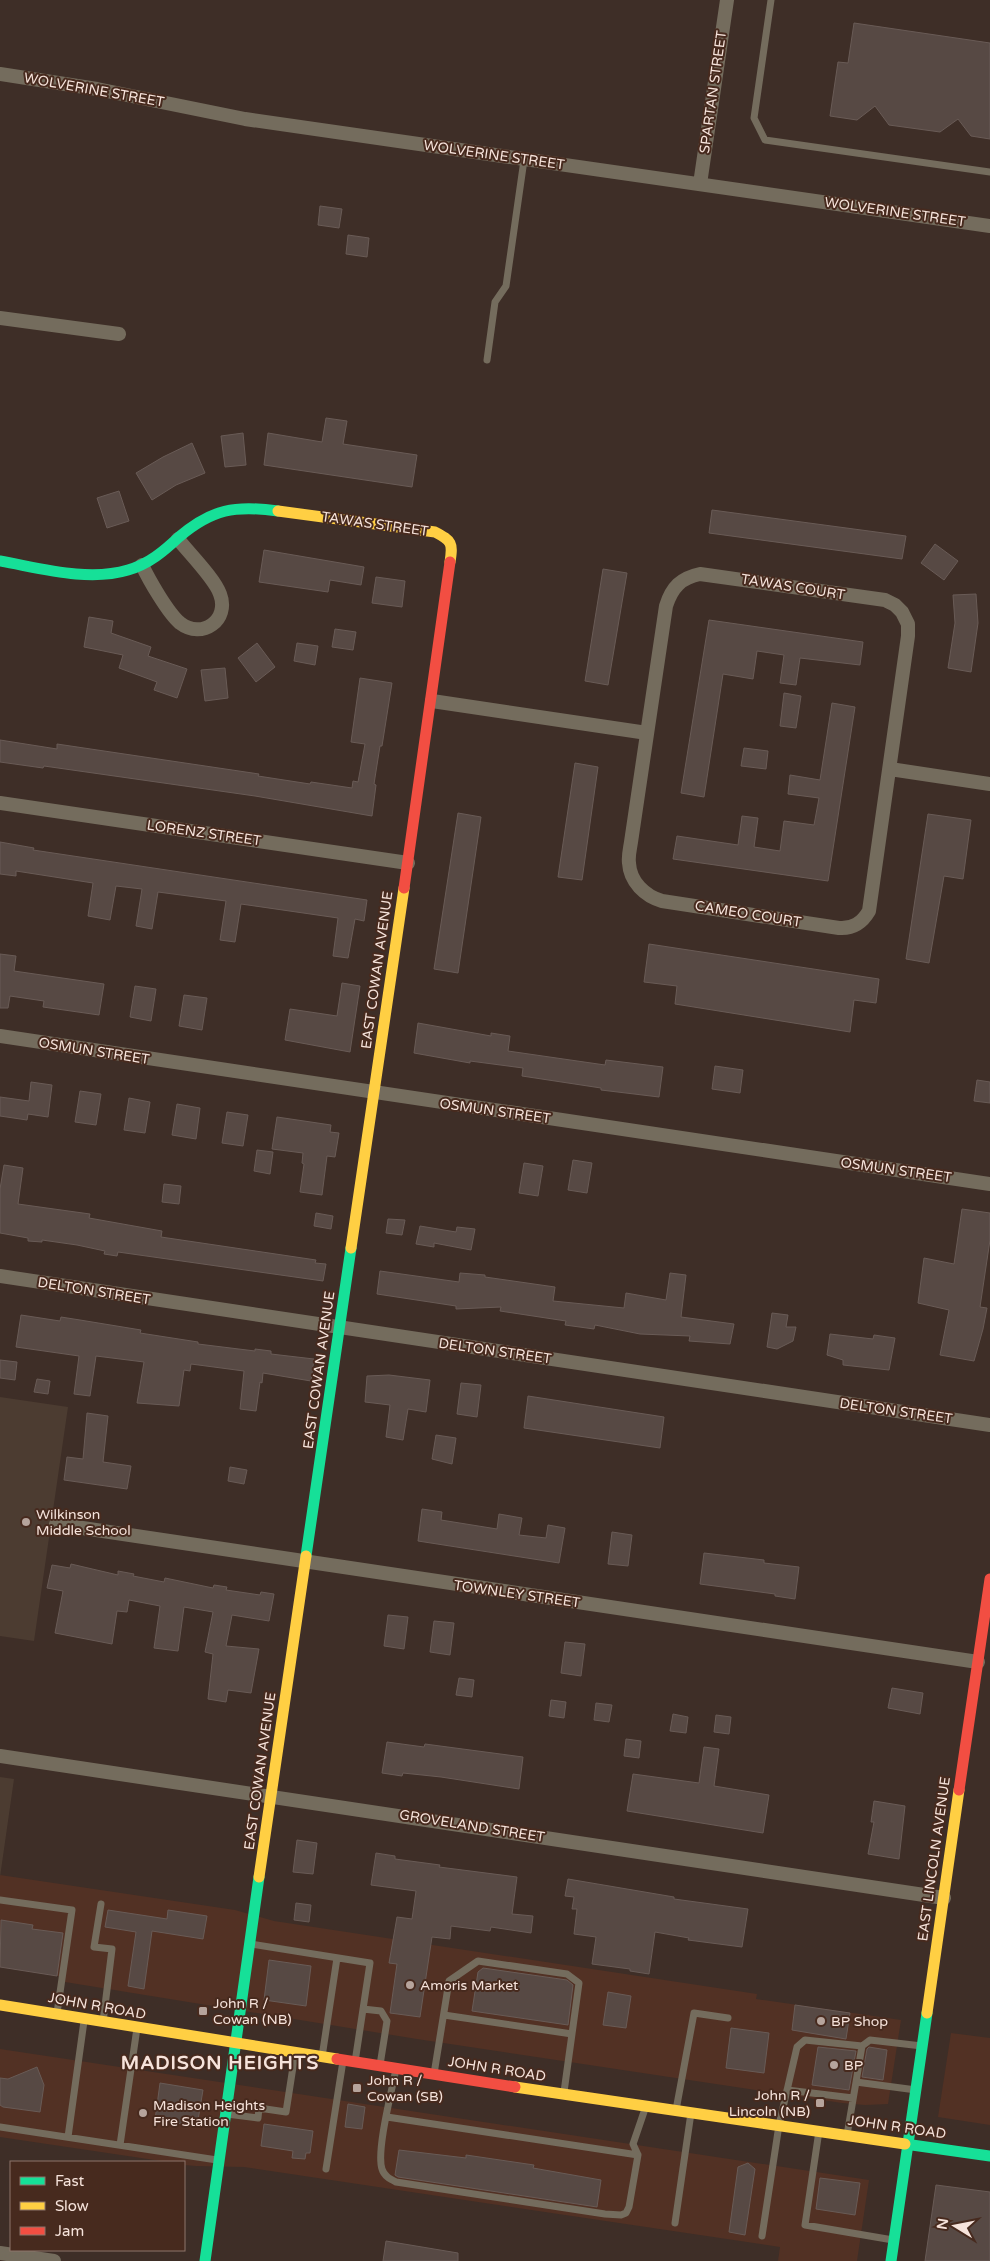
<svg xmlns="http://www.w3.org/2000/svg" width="990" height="2261" font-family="'Varela Round',sans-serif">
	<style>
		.built { fill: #523124 }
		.education { fill: #4c3c31 }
		.building { fill: #574944; stroke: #695b56 }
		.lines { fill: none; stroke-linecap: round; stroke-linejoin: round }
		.lane { stroke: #746c5d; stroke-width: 7 }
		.street { stroke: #746c5d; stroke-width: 14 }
		.fast { stroke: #16e098; stroke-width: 11 }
		.slow { stroke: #ffcf43; stroke-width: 11 }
		.jam { stroke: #f24e42; stroke-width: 11 }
		.poi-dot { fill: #b6a49c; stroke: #472a1e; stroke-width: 2 }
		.labels { text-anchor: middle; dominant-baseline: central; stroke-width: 4; stroke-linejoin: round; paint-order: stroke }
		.street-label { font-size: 14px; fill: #f6e3db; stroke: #472a1e }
		.poi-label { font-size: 14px; fill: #f6e3db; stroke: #472a1e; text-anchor: start }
		.district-label { font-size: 19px; font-weight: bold; letter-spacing: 1px; fill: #f6e3db; stroke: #472a1e }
	</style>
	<rect width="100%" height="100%" fill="#3e2e27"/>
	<path class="built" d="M0 1875 235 1910 274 1921 757 1994 756 1999 901 2020 888 2104 865 2105 842 2103 417 2039 65 1982 58 1976 0 1967Z
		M951 2033 990 2038V2125L938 2117Z
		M0 2049 869 2180 857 2261H778L780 2247 244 2167 196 2166 184 2165V2162H168L0 2137Z"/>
	<path class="education" d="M0 1397 68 1407 34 1641 0 1636Z
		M0 1777 14 1779 0 1877Z"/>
	<path class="building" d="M854 23 990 43V139L971 136 958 119 940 132 889 125 875 106 857 120 830 116 838 62 848 63Z
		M320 206 342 209 339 228 318 225Z
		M348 235 369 238 367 257 346 254Z
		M326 418 347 421 343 444 417 455 412 487 264 465 268 433 322 442Z
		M243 433 246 465 225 467 221 436Z
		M192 443 205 473 176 485 152 500 136 473 163 457Z
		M119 491 129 521 107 528 97 498Z
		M712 510 906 536 902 559 709 533Z
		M935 544 958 561 944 580 921 563Z
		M264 550 364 567 361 585 330 580 328 592 259 582Z
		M603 569 627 573 608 685 585 681Z
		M376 577 405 581 402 607 372 603Z
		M976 594 978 623 971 672 948 668 955 623 953 595Z
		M89 617 113 621 111 633 151 647 148 656 187 669 177 698 154 690 157 682 119 668 123 655 84 647Z
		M709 620 863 642 860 665 800 658 796 685 780 683 784 655 757 651 753 679 723 674 704 797 681 793Z
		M335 629 356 632 353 650 332 647Z
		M257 643 275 667 256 682 238 658Z
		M297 643 318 646 315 665 294 661Z
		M225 668 228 698 205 701 201 670Z
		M360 678 392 683 382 746H380L374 784 376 785 372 816 255 796 44 766 43 768 0 762V740L57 749V744L259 774 258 776 310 784 311 782 352 788 353 781 358 782 365 744 351 742Z
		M784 693 801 696 796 728 780 726Z
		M832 703 855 707 828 881 673 859 677 836 738 845 742 816 758 818 754 847 780 851 784 821 814 825 819 798 788 794 790 775 820 780Z
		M744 748 768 751 766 769 741 766Z
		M575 763 598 767 582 880 558 877Z
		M458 813 481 817 458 973 434 969Z
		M928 814 971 820 963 879 944 876 929 963 906 959Z
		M0 842 34 848 33 850 367 900 364 921 355 919 348 958 333 956 338 918 241 904 235 942 220 940 226 901 158 892 152 929 136 926 142 889 116 886 110 920 88 916 93 883 16 871V876L0 874Z
		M649 944 879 979 876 1003 854 1000 850 1032 675 1004 677 986 644 982Z
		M0 954 16 956 14 971 104 984 99 1015 43 1007 44 1001 10 996 8 1008H0Z
		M342 983 360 986 350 1052 285 1040 290 1009 337 1016Z
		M135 986 156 989 151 1021 130 1017Z
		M184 995 207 998 202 1030 179 1026Z
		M418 1023 491 1036V1033L510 1036 508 1051 605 1065 606 1060 663 1067 659 1097 601 1090V1088L522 1076 523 1068 470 1061V1063L414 1053Z
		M715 1066 743 1070 740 1093 712 1089Z
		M977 1080 990 1082V1103L974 1101Z
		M31 1082 52 1085 48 1117 28 1114 27 1120 0 1116V1097L29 1101Z
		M80 1091 101 1094 96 1125 75 1122Z
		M129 1098 150 1102 145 1133 124 1130Z
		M177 1104 200 1108 196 1139 172 1135Z
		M227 1112 248 1115 243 1146 222 1143Z
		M277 1117 331 1125 330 1132 339 1133 335 1157 327 1156 322 1195 300 1192 304 1164 302 1163 303 1153 272 1149Z
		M257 1150 273 1152 270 1174 254 1171Z
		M573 1160 592 1163 587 1193 568 1190Z
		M524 1163 543 1166 538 1196 519 1193Z
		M4 1165 23 1168 18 1204 90 1214 89 1218 162 1231 161 1237 316 1260 315 1263 326 1264 323 1281 118 1252 117 1256 104 1254 105 1251 77 1245 42 1240V1242L28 1241V1238L0 1233V1189Z
		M164 1184 181 1186 179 1204 162 1202Z
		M962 1209 990 1213V1240L980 1307 987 1308 983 1329 974 1361 940 1355 949 1310 918 1303 924 1258 954 1264Z
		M316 1213 333 1216 331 1229 314 1226Z
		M388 1219 405 1220 402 1235 386 1233Z
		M420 1226 456 1232 457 1227 475 1229 471 1250 434 1243V1247L416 1244Z
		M380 1271 459 1282 460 1273 485 1275V1277L555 1287 553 1301 624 1308 626 1293 666 1300 670 1273 686 1275 681 1317 734 1324 730 1344 689 1341 690 1336 640 1334 595 1325 594 1329 565 1325 566 1321 500 1311 501 1307 456 1309V1306L377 1294Z
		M772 1313 788 1315 786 1327H796L793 1341 777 1349 767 1347Z
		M21 1315 60 1321 61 1317 80 1320 141 1330 140 1333 198 1342V1344L255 1351V1349L271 1351V1354L314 1359 311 1381 263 1373 262 1383 260 1382 256 1411 240 1409 244 1371 191 1364 190 1371 184 1370 179 1406 137 1403 144 1362 96 1356 90 1396 74 1394 79 1356 16 1347Z
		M830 1334 873 1339 874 1335 895 1338 889 1370 843 1365V1360L827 1355Z
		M0 1360 17 1362 15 1380 0 1378Z
		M389 1375 430 1380 426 1412 408 1409 403 1440 386 1437 390 1405 365 1402 367 1376Z
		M37 1379 50 1381 48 1394 34 1392Z
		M461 1383 481 1385 477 1417 457 1414Z
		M528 1396 664 1417 660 1448 524 1428Z
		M87 1413 108 1416 103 1462 131 1466 127 1489 64 1480 67 1457 83 1459Z
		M436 1435 456 1438 452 1464 432 1459Z
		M230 1467 247 1470 244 1484 228 1481Z
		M422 1509 442 1512 441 1520 497 1529 499 1514 522 1518 519 1535 546 1538 548 1525 565 1528 559 1563 418 1541Z
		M612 1532 632 1535 628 1566 608 1564Z
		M704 1553 764 1560V1563L799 1567 795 1599 775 1596V1594L700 1584Z
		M71 1564 118 1575V1571L134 1574 133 1576 164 1582 165 1578 213 1588 214 1585 227 1587 226 1590 260 1595 261 1592 274 1594 269 1621 232 1615 226 1646 259 1649 251 1693 228 1690 226 1702 208 1699 213 1654 205 1652 213 1612 184 1607 178 1651 154 1648 160 1606 129 1600 127 1612 117 1611 112 1644 55 1633 63 1591 47 1588 52 1565 70 1568Z
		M388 1615 408 1617 404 1649 384 1646Z
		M434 1621 454 1623 450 1655 430 1652Z
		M565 1642 585 1644 581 1676 561 1673Z
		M459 1678 474 1680 472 1697 456 1695Z
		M892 1688 923 1693 920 1714 888 1708Z
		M551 1700 566 1702 564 1718 549 1716Z
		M596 1703 612 1705 609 1722 594 1720Z
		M673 1714 688 1717 686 1733 670 1731Z
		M716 1715 731 1717 729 1734 714 1732Z
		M626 1739 641 1741 639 1758 624 1756Z
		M387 1742 424 1747 425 1744 523 1757 519 1789 441 1777 403 1773 402 1776 382 1773Z
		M704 1747 719 1749 714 1786 769 1795 763 1833 627 1811 633 1774 699 1783Z
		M874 1801 905 1806 899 1859 868 1854 874 1822H871Z
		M297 1840 317 1843 313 1874 293 1872Z
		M376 1853 395 1856V1859L440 1865 439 1867 517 1877 512 1914 533 1916 531 1933 491 1927 490 1931 451 1926 450 1939 432 1937 420 2017 390 2013 397 1964 389 1963 397 1917 412 1919 416 1891 371 1885Z
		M568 1879 674 1897V1899L748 1909 742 1947 688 1940 689 1938 655 1932 649 1974 630 1971V1969L592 1964 596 1937 574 1934 577 1909H572L574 1897 565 1896Z
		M296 1903 311 1905 309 1922 294 1920Z
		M108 1910 167 1919 168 1910 207 1916 203 1939 152 1931 144 1989 128 1986 136 1932 105 1927Z
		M1 1920 33 1925 32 1929 63 1933 57 1976 0 1967Z
		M269 1960 311 1966 306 2006 264 2000Z
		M483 1968 567 1980 573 1985 568 2025 472 2011 478 1972Z
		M608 1992 631 1996 626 2028 603 2025Z
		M795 2005 850 2013 846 2039 792 2030Z
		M731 2028 769 2033 764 2073 726 2068Z
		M818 2047 856 2051 849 2090 812 2085Z
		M869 2047 887 2050 883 2080 862 2077 867 2049Z
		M37 2067 44 2085 40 2112 3 2107 0 2105V2078L8 2079Z
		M160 2083 203 2090 197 2126 155 2120Z
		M348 2104 365 2107 362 2129 345 2127Z
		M264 2124 313 2131 310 2153H306L305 2159 292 2158 293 2151 261 2146Z
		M399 2150 466 2158V2155L534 2165 533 2168 601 2180 597 2207 398 2177 395 2175Z
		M748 2163 755 2169 745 2235 729 2232 738 2167Z
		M820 2178 860 2183 855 2215 816 2209Z
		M936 2185 990 2192V2261H925Z
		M386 2241 458 2253V2261H383Z"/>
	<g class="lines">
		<path class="lane" d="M771 0 754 118 765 140 990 172
			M487 360 495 302 506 286 524 160
			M0 1900 72 1910 57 2013
			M101 1904 94 1947 112 1949 103 2022
			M251 1944 370 1963 355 2062
			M363 2009 381 2011 387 2021 380 2065
			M444 2015 572 2034
			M322 2057 337 1958
			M396 2069C392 2090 376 2151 382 2169 384 2176 390 2179 396 2182L605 2214 621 2215 626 2213 629 2207 638 2155 633 2144 646 2106
			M434 2074 449 1981 478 1961 567 1974 579 1983 564 2092
			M856 2082 862 2046 870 2040 922 2046
			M787 2090 853 2098
			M676 2110 694 2013 728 2018
			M227 2114 258 2118 259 2108 286 2112 295 2054
			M387 2117 638 2155
			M0 2127 217 2160
			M819 2131 805 2225 893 2240
			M847 2135 856 2082 916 2090
			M68 2137 84 2021
			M120 2145 137 2028
			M326 2169 343 2061
			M675 2223 691 2113
			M762 2236 779 2125 797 2047 805 2040 862 2046"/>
		<path class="street" d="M0 74 97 89 245 119 990 226
			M700 184 727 0
			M0 318 119 334
			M142 565C149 580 168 613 180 623 202 640 230 620 220 594 215 579 189 553 178 539
			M700 574 885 600 895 605 902 612 908 624V636L869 911C862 923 853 929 839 928L662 901C645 896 630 882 629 863 628 856 630 849 631 842L666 606C672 587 681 578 700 574Z
			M432 701 647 733
			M890 769 990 784
			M0 803 408 863
			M0 1036 990 1184
			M0 1276 990 1425
			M56 1524 978 1662
			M0 1756 944 1898
			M0 2253 54 2261"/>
		<path class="fast" d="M0 561C40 568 88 582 128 570 149 564 164 551 179 537 212 509 235 505 278 511
			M306 1556 351 1248
			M905 2144 990 2156
			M205 2261 259 1877
			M891 2261 927 2013"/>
		<path class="slow" d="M278 511 435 532C452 541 453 543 450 562
			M351 1248 404 888
			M259 1877 306 1556
			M0 2005 337 2059
			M927 2013 959 1790
			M515 2087 905 2144"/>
		<path class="jam" d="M404 888 450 562
			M959 1790 990 1579
			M337 2059 515 2087"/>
	</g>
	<g class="poi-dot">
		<circle cx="26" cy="1522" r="5"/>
		<circle cx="410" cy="1985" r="5"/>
		<rect x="198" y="2006" width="10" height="10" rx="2.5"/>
		<circle cx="821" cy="2021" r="5"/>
		<circle cx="834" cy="2065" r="5"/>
		<rect x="352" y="2083" width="10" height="10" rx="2.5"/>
		<rect x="815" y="2098" width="10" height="10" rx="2.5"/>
		<circle cx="143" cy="2113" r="5"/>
	</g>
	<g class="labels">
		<g class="street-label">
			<text transform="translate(94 90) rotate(10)">WOLVERINE STREET</text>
			<text transform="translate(713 92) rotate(-82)">SPARTAN STREET</text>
			<text transform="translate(494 155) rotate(8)">WOLVERINE STREET</text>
			<text transform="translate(895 212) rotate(8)">WOLVERINE STREET</text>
			<text transform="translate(375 524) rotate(8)">TAWAS STREET</text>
			<text transform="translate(793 587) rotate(9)">TAWAS COURT</text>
			<text transform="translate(204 833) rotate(8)">LORENZ STREET</text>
			<text transform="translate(748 914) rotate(9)">CAMEO COURT</text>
			<text transform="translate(377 970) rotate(-82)">EAST COWAN AVENUE</text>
			<text transform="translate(94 1051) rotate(9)">OSMUN STREET</text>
			<text transform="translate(495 1111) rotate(8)">OSMUN STREET</text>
			<text transform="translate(896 1170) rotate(8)">OSMUN STREET</text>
			<text transform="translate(94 1291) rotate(9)">DELTON STREET</text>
			<text transform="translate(495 1351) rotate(8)">DELTON STREET</text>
			<text transform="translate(319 1370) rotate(-82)">EAST COWAN AVENUE</text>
			<text transform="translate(896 1411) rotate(8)">DELTON STREET</text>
			<text transform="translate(517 1594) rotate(8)">TOWNLEY STREET</text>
			<text transform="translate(260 1771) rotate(-82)">EAST COWAN AVENUE</text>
			<text transform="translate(472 1826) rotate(9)">GROVELAND STREET</text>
			<text transform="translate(934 1859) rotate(-82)">EAST LINCOLN AVENUE</text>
			<text transform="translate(97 2006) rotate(10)">JOHN R ROAD</text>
			<text transform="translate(497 2069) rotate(9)">JOHN R ROAD</text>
			<text transform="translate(897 2127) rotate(8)">JOHN R ROAD</text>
		</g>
		<g class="poi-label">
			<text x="36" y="1514">Wilkinson<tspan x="36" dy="16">Middle School</tspan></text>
			<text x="420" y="1985">Amoris Market</text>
			<text x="213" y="2003">John R /<tspan x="213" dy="16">Cowan (NB)</tspan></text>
			<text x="831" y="2021">BP Shop</text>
			<text x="844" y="2065">BP</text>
			<text x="367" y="2080">John R /<tspan x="367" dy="16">Cowan (SB)</tspan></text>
			<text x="810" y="2095" text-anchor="end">John R /<tspan x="810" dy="16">Lincoln (NB)</tspan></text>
			<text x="153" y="2105">Madison Heights<tspan x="153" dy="16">Fire Station</tspan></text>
		</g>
		<g class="district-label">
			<text x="220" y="2063">MADISON HEIGHTS</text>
		</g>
	</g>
	<rect x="10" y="2161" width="175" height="90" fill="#472a1e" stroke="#8d746a"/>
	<rect x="20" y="2177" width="25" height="8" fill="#16e098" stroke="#8d746a"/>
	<text x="55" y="2186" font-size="15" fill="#f6e3db">Fast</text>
	<rect x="20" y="2202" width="25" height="8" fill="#ffcf43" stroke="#8d746a"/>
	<text x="55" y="2211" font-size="15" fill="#f6e3db">Slow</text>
	<rect x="20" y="2227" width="25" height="8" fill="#f24e42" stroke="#8d746a"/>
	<text x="55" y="2236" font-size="15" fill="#f6e3db">Jam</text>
	<g transform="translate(955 2226) rotate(280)" stroke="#472a1e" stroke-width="4" paint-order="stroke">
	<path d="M0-4L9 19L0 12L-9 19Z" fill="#f6e3db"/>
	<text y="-8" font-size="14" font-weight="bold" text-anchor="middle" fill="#f6e3db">N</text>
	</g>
</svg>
